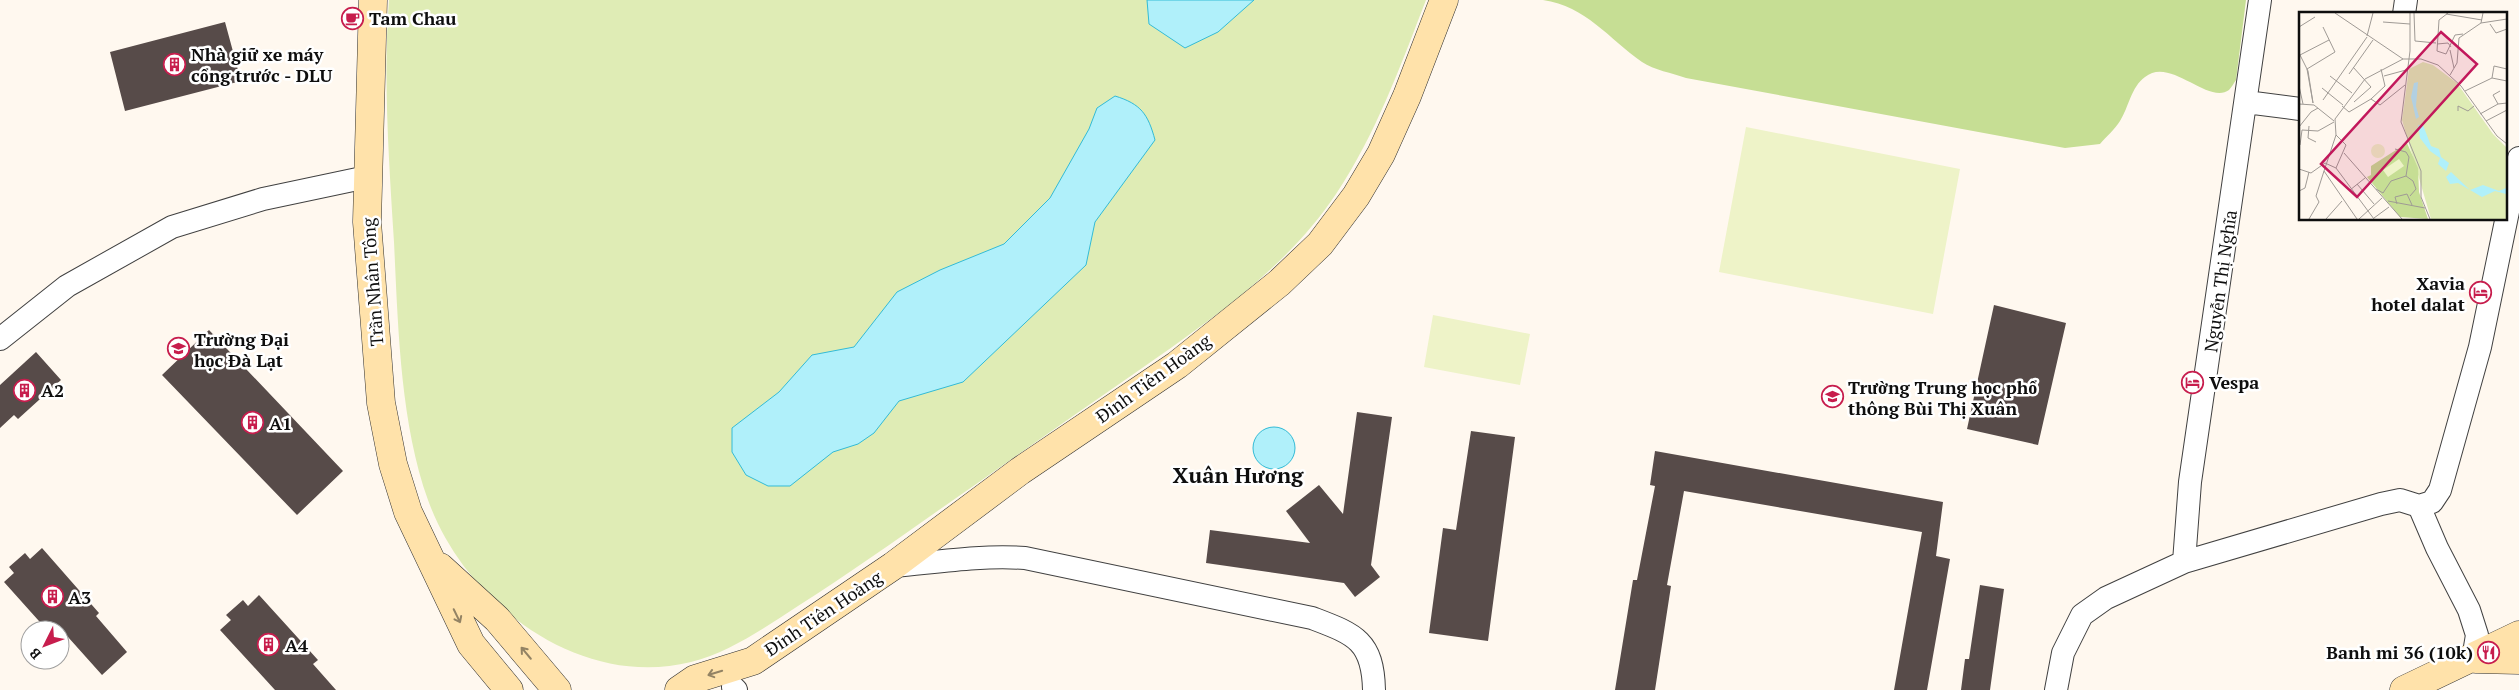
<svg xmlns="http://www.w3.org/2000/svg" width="2519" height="690" font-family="'PT Serif',serif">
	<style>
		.green { fill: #dfecb5 }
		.forest { fill: #c6de94 }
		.pitch { fill: #eef3c8 }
		.water { fill: #b0f0fa; stroke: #32bbd6 }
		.building { fill: #574b49 }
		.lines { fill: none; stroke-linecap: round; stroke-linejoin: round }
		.street-casing { stroke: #414141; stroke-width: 24 }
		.secondary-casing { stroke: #303030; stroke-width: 29 }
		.street { stroke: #fff; stroke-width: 22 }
		.secondary { stroke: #ffe2aa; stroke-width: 28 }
		.oneway { stroke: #938364 }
		.labels { text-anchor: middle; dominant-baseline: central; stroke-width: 5; stroke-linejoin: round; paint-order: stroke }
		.poi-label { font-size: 18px; font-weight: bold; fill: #0e0e0e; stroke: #fff; text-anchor: start }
		.street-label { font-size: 18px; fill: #0e0e0e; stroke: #fff }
		.district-label { font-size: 22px; font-weight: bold; fill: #0e0e0e; stroke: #fff }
		.inset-road { fill: none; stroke: #9f9a95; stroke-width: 1 }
		.view { fill: #c2185b; fill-opacity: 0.15; stroke: #c2185b; stroke-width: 2.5 }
		.inset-edge { fill: none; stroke: #0e0e0e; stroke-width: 2.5 }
	</style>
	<rect width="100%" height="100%" fill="#fff8ef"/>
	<path class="green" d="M389 0H1426C1400 67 1376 134 1336 194 1286 269 1208 322 1135 373 1084 408 1033 444 982 480 921 522 861 566 798 606 764 628 730 652 691 662 579 690 465 603 428 500 400 422 398 325 394 242 389 162 383 80 389 0Z"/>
	<path class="forest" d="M1543 0H2246L2236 80C2234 83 2231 88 2229 90 2208 105 2170 56 2145 77 2131 87 2129 107 2120 121 2115 129 2106 137 2100 144L2065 148 1686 78C1672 73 1654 70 1642 62 1609 39 1586 6 1543 0Z"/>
	<path class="pitch" d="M1746 127 1960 169 1933 314 1719 272Z
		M1433 315 1530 334 1520 385 1424 367Z"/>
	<path class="water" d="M1147 0H1254L1218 32 1185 48 1149 24Z
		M1115 96C1141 104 1148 114 1155 140L1095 222 1086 265 963 382 899 401 874 433 858 444 833 452 790 486H768L746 475 732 452V428L779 392 812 355 854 347 897 292 940 270 1004 244 1050 198 1089 129 1097 108Z
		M1253 448a21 21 0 1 1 42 0a21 21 0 1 1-42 0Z"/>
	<path class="building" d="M225 22 241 81 125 111 110 52Z
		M1994 305 2066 323 2038 445 1967 429Z
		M209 330 343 471 297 515 162 375Z
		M36 352 61 380 18 419 14 415 0 428V385Z
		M1357 412 1392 417 1371 565 1380 577 1355 597 1344 583 1206 563 1210 530 1310 543 1286 511 1319 485 1343 514Z
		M1471 431 1515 437 1488 641 1429 633 1443 528 1456 530Z
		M1655 451 1943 502 1936 556 1950 559 1927 690H1894L1922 532 1684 491 1667 585 1671 586 1655 690H1615L1633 580H1637L1655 486 1650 485Z
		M42 548 99 613 96 616 127 652 102 675 68 637 60 645V630H47L4 582 14 573 9 567 25 553 30 559Z
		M1980 585 2004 589 1990 690H1961L1965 659H1969Z
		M259 595 318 660 313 664 336 690H275L220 630 231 620 226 615 243 600 248 606Z"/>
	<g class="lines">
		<defs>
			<path id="street" d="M2404 14 2406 0
				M2246 102 2300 109
				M0 339 67 286 172 227 263 199 367 177
				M2419 506 2437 548 2469 610 2477 635 2473 659
				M2184 562 2190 482 2260 0
				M893 566C938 562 980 555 1025 558L1312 618C1354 634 1373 640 1374 690
				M733 687 736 690
				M2056 690 2063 653 2082 615 2106 598 2184 562 2381 504 2400 500 2419 506 2432 502 2440 490 2480 347 2519 158"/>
			<path id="secondary" d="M373 0 367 222 381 403 393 464 408 512 471 644 509 690
				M440 567 497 619 557 690
				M2476 659 2519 660
				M679 690 695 679 753 661 893 566 1020 471 1177 365 1279 283 1320 244 1356 196 1381 154 1407 96 1444 0
				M2404 690 2519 635"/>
		</defs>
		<use href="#street" class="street-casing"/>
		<use href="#secondary" class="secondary-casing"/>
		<use href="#street" class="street"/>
		<use href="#secondary" class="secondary"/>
	</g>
	<defs><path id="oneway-shaft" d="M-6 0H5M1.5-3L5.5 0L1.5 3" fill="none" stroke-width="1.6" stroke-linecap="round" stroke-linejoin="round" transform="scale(1.25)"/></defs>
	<g class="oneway">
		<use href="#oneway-shaft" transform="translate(457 616) rotate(64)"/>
		<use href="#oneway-shaft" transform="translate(526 653) rotate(-130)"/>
		<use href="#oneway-shaft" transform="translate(715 673) rotate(163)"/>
	</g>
	<defs>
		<symbol id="cafe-ring" viewBox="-11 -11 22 22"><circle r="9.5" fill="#fff" stroke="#c71d4d" stroke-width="1.5"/><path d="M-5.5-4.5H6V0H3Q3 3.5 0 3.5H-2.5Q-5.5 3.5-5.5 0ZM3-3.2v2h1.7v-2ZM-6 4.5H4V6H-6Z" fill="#c71d4d"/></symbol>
		<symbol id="building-ring" viewBox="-11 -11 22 22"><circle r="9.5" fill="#fff" stroke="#c71d4d" stroke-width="1.5"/><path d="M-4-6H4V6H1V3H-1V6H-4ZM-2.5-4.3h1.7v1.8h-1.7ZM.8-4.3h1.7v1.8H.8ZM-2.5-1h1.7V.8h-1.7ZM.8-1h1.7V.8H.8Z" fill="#c71d4d"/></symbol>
		<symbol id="hotel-ring" viewBox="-11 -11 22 22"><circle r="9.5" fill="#fff" stroke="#c71d4d" stroke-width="1.5"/><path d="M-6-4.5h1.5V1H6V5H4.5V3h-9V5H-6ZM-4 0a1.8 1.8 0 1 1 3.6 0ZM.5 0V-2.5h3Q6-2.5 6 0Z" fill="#c71d4d"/></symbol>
		<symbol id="university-ring" viewBox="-11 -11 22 22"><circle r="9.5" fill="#fff" stroke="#c71d4d" stroke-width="1.5"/><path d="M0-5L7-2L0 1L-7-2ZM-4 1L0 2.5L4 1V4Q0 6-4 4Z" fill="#c71d4d"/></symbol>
		<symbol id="school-ring" viewBox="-11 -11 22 22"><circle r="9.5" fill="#fff" stroke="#c71d4d" stroke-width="1.5"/><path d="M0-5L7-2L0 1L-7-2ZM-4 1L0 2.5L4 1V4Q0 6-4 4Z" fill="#c71d4d"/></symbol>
		<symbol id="restaurant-ring" viewBox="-11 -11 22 22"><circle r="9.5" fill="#fff" stroke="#c71d4d" stroke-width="1.5"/><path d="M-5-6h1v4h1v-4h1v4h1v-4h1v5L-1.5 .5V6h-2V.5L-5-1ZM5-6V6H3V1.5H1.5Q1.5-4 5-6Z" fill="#c71d4d"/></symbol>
	</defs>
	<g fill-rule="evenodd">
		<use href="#cafe-ring" x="340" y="6" width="25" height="25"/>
		<use href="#building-ring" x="162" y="52" width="25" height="25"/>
		<use href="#hotel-ring" x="2468" y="280" width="25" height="25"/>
		<use href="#university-ring" x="166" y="336" width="25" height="25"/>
		<use href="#hotel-ring" x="2180" y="370" width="25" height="25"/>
		<use href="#building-ring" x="12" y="378" width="25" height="25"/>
		<use href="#school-ring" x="1820" y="384" width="25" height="25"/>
		<use href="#building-ring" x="240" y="410" width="25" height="25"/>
		<use href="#building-ring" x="40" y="584" width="25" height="25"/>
		<use href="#building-ring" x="256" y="632" width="25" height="25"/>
		<use href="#restaurant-ring" x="2476" y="640" width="25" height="25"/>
	</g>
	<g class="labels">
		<g class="poi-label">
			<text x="369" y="18">Tam Chau</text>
			<text x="191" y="54">Nhà giữ xe máy<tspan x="191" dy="21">cổng trước - DLU</tspan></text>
			<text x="2465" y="283" text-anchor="end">Xavia<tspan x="2465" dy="21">hotel dalat</tspan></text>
			<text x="194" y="339">Trường Đại<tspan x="194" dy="21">học Đà Lạt</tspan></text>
			<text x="2209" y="382">Vespa</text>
			<text x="1848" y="387">Trường Trung học phổ<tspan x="1848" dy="21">thông Bùi Thị Xuân</tspan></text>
			<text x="41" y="390">A2</text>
			<text x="269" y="423">A1</text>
			<text x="68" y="597">A3</text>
			<text x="285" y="645">A4</text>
			<text x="2473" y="652" text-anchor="end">Banh mi 36 (10k)</text>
		</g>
		<g class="street-label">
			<text transform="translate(2220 281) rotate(-82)">Nguyễn Thị Nghĩa</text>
			<text transform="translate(372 282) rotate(-94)">Trần Nhân Tông</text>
			<text transform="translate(1153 378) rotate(-36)">Đinh Tiên Hoàng</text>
			<text transform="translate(823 613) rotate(-34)">Đinh Tiên Hoàng</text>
		</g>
		<g class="district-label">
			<text x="1238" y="474">Xuân Hương</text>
		</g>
	</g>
	<g transform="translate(2299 12)">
		<rect width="208" height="208" fill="#fff8ef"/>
		<path d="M124 50 134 53 158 71 194 122 207 135V207H132L103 108 110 57Z" fill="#dfecb5"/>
		<path d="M108 131 119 156 120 180 129 207 101 205 68 165 72 163V154Z" fill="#c6de94"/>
		<path d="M72 139a7 7 0 1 1 14 0a7 7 0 1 1-14 0ZM100 147 105 154 89 165 84 158Z" fill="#eef3c8"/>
		<path d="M119 70 117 94 120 105 117 107 112 85 115 71ZM119 113H124L132 134 140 137 142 145 150 151 147 159 139 152 141 146 131 139 121 126ZM152 160 171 178 184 173 200 179 207 176V182L196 179 183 185 159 171 151 172 147 165Z" fill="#b0f0fa"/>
		<path class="inset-road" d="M36 1 104 47H122L139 53 162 74 198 124 208 132M111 1V39L102 110 122 159V185L131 207M115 1 116 29 137 31M149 1 140 8 138 39 147 42 156 23 164 22M147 2 183 8M84 10 111 12M182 11 208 7M191 12 197 21 208 17M0 15 16 5M68 24 74 1M138 32 149 31 152 35M151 38 155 56M0 41 9 59 14 91 8 57M1 43 30 28M54 55 72 75 55 90M8 57 36 40 24 15M50 62 74 28M151 63 158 51 160 26 182 11 184 1M31 64 53 81M85 64 107 58M193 66 195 54 208 57M0 74 4 92M23 76 44 93M166 79 193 66 208 69M201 79 194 83 199 92 208 91M72 87 86 74 82 57M24 88 68 25M0 92 15 93 35 109M43 94 50 100 72 87 81 93 106 73M159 99V94L169 99 175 94M181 102 199 92M187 109 208 98M10 114 9 126 17 130M0 115 12 100 19 96M1 133 3 118 19 119 35 110M45 141 103 207M37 156 47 133 37 123M0 157 12 161 26 151 37 156 75 207M107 164 114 169 117 177 111 184M58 172 75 192M77 177 84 181 92 169 107 164 110 145 107 140 96 137M51 178 66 166M0 179 6 176 10 160M89 189 126 196M98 192 96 185 108 182 113 193M75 206 90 195M10 207 20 190 17 184 25 159M27 207 43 189M58 207 25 159 37 123 36 107 66 67 104 47M60 207 83 186"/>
		<path class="view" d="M142 20 178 52 58 185 22 152Z"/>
		<rect width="208" height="208" class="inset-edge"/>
	</g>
	<g transform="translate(45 645) rotate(228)"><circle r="24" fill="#ffffff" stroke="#9f9f9f"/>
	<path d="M0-4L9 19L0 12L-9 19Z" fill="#c71d4d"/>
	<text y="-8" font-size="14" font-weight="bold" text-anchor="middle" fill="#0e0e0e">B</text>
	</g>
</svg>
